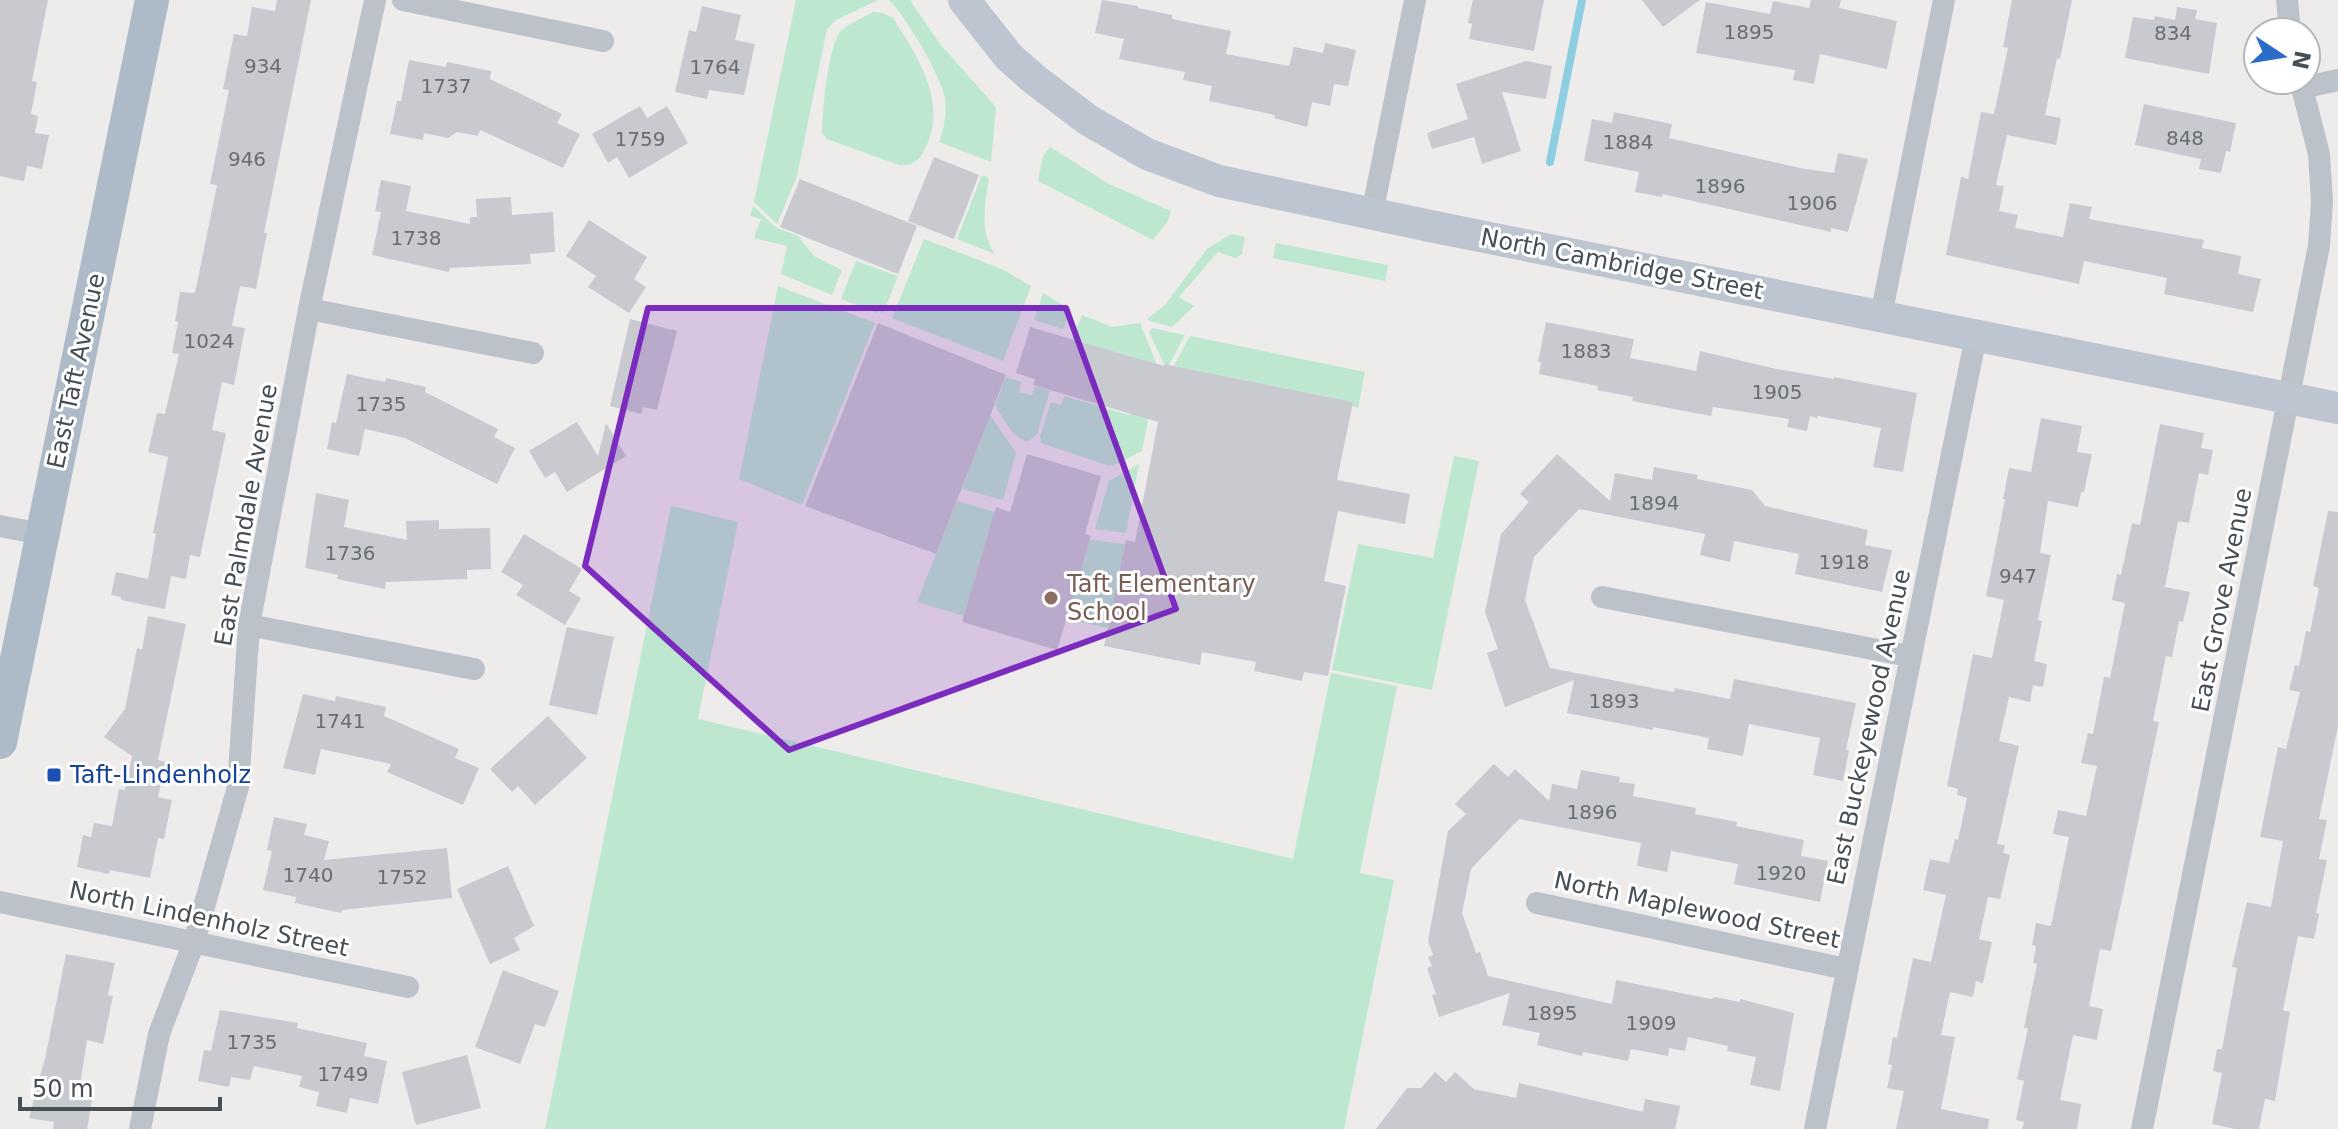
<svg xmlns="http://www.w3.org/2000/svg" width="2338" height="1129" font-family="'DejaVu Sans',sans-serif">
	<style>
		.green { fill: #bde8cf }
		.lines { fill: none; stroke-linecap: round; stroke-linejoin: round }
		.stream { stroke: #8ecee1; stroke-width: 8 }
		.building { fill: #c9cad0 }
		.street { stroke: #bbc2c9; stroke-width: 22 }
		.secondary { stroke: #bdc6d0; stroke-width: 32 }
		.primary { stroke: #adbac8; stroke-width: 34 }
		.marked { fill: #7b2cbf; fill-opacity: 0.2; stroke: #7b2cbf; stroke-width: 6; stroke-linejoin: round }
		.education-dot { fill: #8d6e63; stroke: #fff; stroke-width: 3 }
		.transit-dot { fill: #1a4fb4; stroke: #fff; stroke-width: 3 }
		.labels { text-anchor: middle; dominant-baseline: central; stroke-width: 6; stroke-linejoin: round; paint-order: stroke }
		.number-label { font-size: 20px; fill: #676d74 }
		.street-label { font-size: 24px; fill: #464e56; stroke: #fff }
		.education-label { font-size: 24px; fill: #785e54; stroke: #fff; text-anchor: start }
		.transit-label { font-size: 24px; fill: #164399; stroke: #fff; text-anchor: start }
	</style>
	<rect width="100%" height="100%" fill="#eeebeb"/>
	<path class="green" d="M796 0H878L836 20 827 29 797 176 777 224 754 202Z
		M888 0H910L940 44 996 107 991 162 939 142C944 128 947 113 945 98 943 80 903 10 888 0Z
		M873 12 883 13 893 18C919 59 949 103 924 151 919 161 911 166 899 165L827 139 822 133C822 113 828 47 840 32 848 23 863 18 873 12Z
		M1050 147 1109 184 1171 211 1168 221 1153 240 1038 181 1043 156Z
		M982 175 989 178C985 204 979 231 995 254L957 239Z
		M753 206 777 228 798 236 814 256 842 270 832 295 781 274 787 246 754 238 761 219 750 216Z
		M1231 234 1245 237 1242 254 1236 258 1218 252 1179 297 1194 306 1172 327 1149 321 1147 319 1165 305 1207 249Z
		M924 239 1002 269 1031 286 1003 361 892 318Z
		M1276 243 1388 265 1385 281 1273 258Z
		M856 261 898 276 883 313 878 311 877 313 841 299Z
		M778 286 875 323 802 505 739 479Z
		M1043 293 1066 307 1067 318 1063 329 1034 320Z
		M1082 315 1112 327 1140 323 1159 370 1143 360 1072 339Z
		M1152 328 1185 335 1169 365 1164 364 1149 332Z
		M1190 336 1365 372 1358 408 1352 406 1353 402 1174 366Z
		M1006 377 1021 382 1019 392 1032 395 1035 386 1050 391 1037 434 1029 441C1013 441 1004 418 995 406Z
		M1064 396 1129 415 1130 413 1146 416 1148 421 1142 451 1119 463 1109 466 1041 443 1040 436 1051 402 1061 405Z
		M990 415 1016 453 1003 500 962 489Z
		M1454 456 1479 461 1432 690 1332 670 1358 544 1433 558Z
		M1139 464 1126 533 1095 529 1109 481Z
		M957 501 995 512 964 616 917 602Z
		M671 506 738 522 698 719 1293 859 1331 673 1397 686 1360 873 1394 880 1344 1129H545Z
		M1090 540 1125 544 1108 628 1066 619Z"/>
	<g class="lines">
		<path class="stream" d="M1550 162 1582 0"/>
	</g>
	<path class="building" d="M0 0H48L32 81 37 82 31 114 38 116 35 133 49 135 42 169 27 166 24 181 0 176Z
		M277 0H311L264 233H267L256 289 240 286 232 326 245 328 234 385 222 382 212 430 226 433 200 557 190 555 186 579 171 576 165 609 121 600V597L111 595 116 572 148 579 156 534 153 533 168 457 148 452 157 413 165 414 179 354 172 353 178 322 175 321 180 292 195 293 217 185 210 184 229 90 223 89 234 34 247 36 252 7 275 11Z
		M1102 0 1138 6V8L1172 15V19L1231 31 1226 54 1289 66 1294 47 1323 53 1325 43 1356 50 1348 86 1334 84 1330 106 1312 102 1307 127 1274 118 1275 115 1209 101 1212 86 1183 80 1185 72 1119 59 1124 39 1095 33Z
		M1473 0H1544L1534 51 1469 39 1472 24 1468 23Z
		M1642 0H1700L1663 27Z
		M1811 0H1841L1839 8 1897 21 1887 69 1820 54 1814 84 1793 80 1795 70 1696 53 1706 2 1770 14 1773 1 1809 8Z
		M2012 0H2072L2060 59 2057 58 2045 115 2061 118 2056 145 2007 135 1996 185 2004 186 1999 211 2018 215 2015 228 2063 237 2070 203 2092 207 2089 219 2204 240 2202 248 2241 256 2238 274 2261 279 2253 312 2164 294 2167 278 2084 261 2079 284 1946 255 1961 177 1968 179 1981 112 1994 114 2008 48 2003 47Z
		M702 6 741 15 735 40 755 44 744 95 709 90 707 99 675 92 689 30 696 32Z
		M2177 7 2197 10 2195 19 2217 23 2209 74 2125 58 2133 17 2154 20 2155 16 2175 20Z
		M409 60 446 67 447 62 491 71 490 79 562 114 557 123 580 134 563 168 480 130 478 136 457 132 448 138 424 133 423 140 390 134 397 101H401Z
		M1526 61 1552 66 1546 99 1502 92 1521 151 1482 164 1474 137 1432 149 1427 133 1468 119 1456 84Z
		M2144 104 2236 123 2230 152 2226 151 2221 173 2199 169 2201 159 2135 145Z
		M640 106 647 118 667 106 688 143 629 178 617 157 608 163 592 134Z
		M1614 112 1672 124 1669 138 1800 168 1834 173 1838 153 1868 159 1848 232 1831 228V232L1662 194V197L1635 192 1639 172 1584 161 1592 119 1612 123Z
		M934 157 979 175 954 239 908 221Z
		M800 179 917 226 898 274 780 227Z
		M381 180 411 186 406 211 470 224V217H477L476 199 511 197 512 215 553 212 555 252 530 254 531 264 450 268 449 272 372 255 381 212 375 211Z
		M589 220 647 257 634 279 646 287 629 313 588 287 596 276 566 256Z
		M630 319 677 331 657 410 643 407 641 414 610 406Z
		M1546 322 1634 339 1630 358 1696 371 1700 351 1772 368 1834 379V377L1917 393 1903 472 1873 467 1881 428 1818 416 1817 418 1810 416 1807 431 1787 427 1789 419 1713 407 1711 416 1632 401 1633 397 1597 390 1598 386 1539 374 1541 362H1538Z
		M878 323 1006 375 936 554 805 506Z
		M1030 327 1164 366V364L1174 366 1353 402 1337 480 1410 494 1405 524 1338 511 1324 581 1346 586 1328 676 1304 672 1302 681 1254 671 1256 662 1202 652 1200 665 1104 646 1126 540 1135 542 1158 422 1033 385 1035 379 1016 373Z
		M347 374 385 382 386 378 426 387 425 392 498 429 494 437 515 448 497 484 405 438 365 429 359 456 327 449 332 422 336 423Z
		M2041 418 2082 426 2077 452 2092 454 2084 492H2081L2078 507 2048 501 2040 553 2051 555 2038 620 2042 621 2034 661 2047 664 2043 687 2033 685 2030 702 2009 697 1999 741 2019 746 1997 844 2005 845 2003 853 2010 855 2000 899 1988 897 1979 939 1992 942 1983 983 1976 981 1973 997 1950 992 1941 1035 1955 1037 1941 1109 1989 1119 1988 1129H1896L1904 1091 1887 1088 1892 1065 1888 1064 1893 1037 1897 1038 1913 958 1931 962 1946 895 1923 890 1930 859 1949 863 1955 839 1958 840 1967 798 1957 795 1958 789 1947 786 1973 654 1992 658 2004 600 1986 596 2005 499H2003L2009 468 2031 472Z
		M577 422 598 456 606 423 626 456 567 492 555 472 545 478 529 451Z
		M2160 424 2204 433 2201 448 2213 450 2208 475 2199 473 2189 523 2178 521 2165 587 2190 592 2183 622 2179 621 2172 657 2166 656 2153 721 2159 722 2111 951 2100 949 2089 1006 2103 1009 2097 1040 2073 1035 2060 1100 2081 1104 2077 1129H2022L2024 1122 2016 1120 2024 1081 2017 1079 2028 1028H2024L2037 964 2033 963 2036 946 2032 945 2036 923 2051 926 2069 837 2053 834 2058 810 2086 816 2097 766 2081 763 2088 733 2093 734 2104 677 2110 678 2125 603 2112 600 2117 574 2121 575 2132 523 2140 525Z
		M1027 454 1101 476 1085 534 1091 536 1057 650 962 622 996 507 1010 512Z
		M1557 454 1610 501 1615 473 1652 480 1654 467 1698 475 1697 479 1752 490 1765 506 1868 530 1865 545 1892 550 1882 592 1795 574 1799 554 1734 541 1730 562 1700 555 1705 534 1579 509 1534 557 1530 574 1525 600 1550 668 1674 692 1675 688 1730 699 1734 679 1856 703 1846 750 1849 751 1843 781 1813 775 1820 738 1749 724 1743 756 1707 749 1709 738 1653 727V730L1567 713 1574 680 1505 707 1487 653 1498 649 1485 612 1501 534 1529 502 1520 494Z
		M316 493 349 500 344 527 407 540 406 521 439 520V529L490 528 491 569 467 570V579L386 582 385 589 337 579 338 575 305 568Z
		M2328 511 2338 512V726L2319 819 2327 820 2319 859 2327 860 2316 913 2319 914 2314 939 2298 936 2283 1010 2290 1012 2275 1101 2265 1099 2259 1129H2235L2212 1124 2222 1073 2213 1071 2217 1049H2222L2237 968 2232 967 2247 902 2271 907 2283 841 2260 837 2278 747 2286 749 2300 692 2289 690 2295 665 2299 666 2306 631 2310 632 2319 588 2313 586Z
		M524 534 582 569 569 591 581 598 565 625 516 595 523 585 501 572Z
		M148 616 186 624 158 760 166 762 158 797 172 800 164 839 158 838 150 878 110 870 109 874 77 867 83 835 91 837 94 823 112 826 119 789 125 790 132 756 104 737 125 709 137 648 142 650Z
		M567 627 614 637 597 715 549 705Z
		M303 694 335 701 336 696 386 707 384 716 459 749 455 758 479 768 463 805 387 772 391 764 321 749 315 775 283 768Z
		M548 716 587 758 535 805 518 786 512 792 490 769Z
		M1494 764 1508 777 1515 769 1549 801 1552 784 1577 789 1581 770 1620 777 1619 782 1635 784 1633 796 1696 808 1695 814 1737 822 1736 826 1804 840 1801 856 1828 861 1820 902 1734 884 1738 864 1671 851 1667 872 1637 866 1641 843 1519 819 1471 869 1462 913 1476 953 1480 952 1488 976 1612 1004 1616 980 1711 999 1715 997 1740 1002V999L1794 1013 1780 1091 1750 1085 1756 1057 1727 1051 1728 1046 1688 1037 1685 1051 1669 1048 1668 1056 1631 1049 1628 1061 1583 1052 1582 1056 1537 1045 1540 1033 1502 1025 1510 993 1439 1017 1432 995 1436 994 1427 968 1432 966 1428 957 1433 955 1428 941 1448 831 1466 814 1455 804Z
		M274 817 307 824 304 835 329 841 324 860 447 848 452 898 342 910 341 913 295 903 296 897 263 890 272 851 267 850Z
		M508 866 534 926 514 938 520 950 490 964 457 889Z
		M66 954 115 963 108 995 113 996 103 1044 87 1040 80 1085 94 1088 87 1129H53L54 1122 29 1118 46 1054Z
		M503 970 559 991 545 1027 535 1024 520 1064 475 1047Z
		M220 1010 298 1023 297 1028 367 1043 364 1056 387 1061 378 1104 350 1098 347 1113 316 1106 319 1092 299 1087 302 1076 254 1066 250 1080 231 1077 229 1087 198 1081 204 1050 211 1051Z
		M467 1055 481 1108 416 1125 402 1072Z
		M1435 1072 1446 1082 1455 1072 1474 1089 1516 1098 1519 1083 1643 1112 1645 1099 1680 1106 1675 1129H1376L1407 1088H1421Z"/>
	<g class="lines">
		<path class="street" d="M403 0 603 41
			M2287 0 2290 32
			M2302 88 2338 80
			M1372 214 1415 0
			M309 309 533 353
			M1881 316 1944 0
			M0 526 42 534
			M1602 597 1909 656
			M249 625 474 669
			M0 902 408 987
			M1537 903 1846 969
			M140 1129 159 1034 194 942 238 787 249 625 309 309 375 0
			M1815 1129 1976 336
			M2142 1129 2319 246 2322 201 2319 154 2300 80"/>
		<path class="secondary" d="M964 0 1009 57 1034 79 1088 120 1147 154 1219 181 1430 226 2338 408"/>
		<path class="primary" d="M0 742 152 0"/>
	</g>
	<path class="marked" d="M648 308H1066L1176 609 789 750 585 566Z"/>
	<circle class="education-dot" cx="1051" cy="598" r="8"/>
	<rect class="transit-dot" x="46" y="767" width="16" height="16" rx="4"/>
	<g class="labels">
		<g class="number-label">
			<text x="1749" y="32">1895</text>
			<text x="2173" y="33">834</text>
			<text x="263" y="66">934</text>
			<text x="715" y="67">1764</text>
			<text x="446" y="86">1737</text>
			<text x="2185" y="138">848</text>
			<text x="640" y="139">1759</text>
			<text x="1628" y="142">1884</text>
			<text x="247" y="159">946</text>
			<text x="1720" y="186">1896</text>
			<text x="1812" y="203">1906</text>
			<text x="416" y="238">1738</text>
			<text x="209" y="341">1024</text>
			<text x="1586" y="351">1883</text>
			<text x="1777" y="392">1905</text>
			<text x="381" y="404">1735</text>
			<text x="1654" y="503">1894</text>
			<text x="350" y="553">1736</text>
			<text x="1844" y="562">1918</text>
			<text x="2018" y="576">947</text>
			<text x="1614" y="701">1893</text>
			<text x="340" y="721">1741</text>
			<text x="1592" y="812">1896</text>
			<text x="1781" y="873">1920</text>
			<text x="308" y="875">1740</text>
			<text x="402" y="877">1752</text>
			<text x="1552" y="1013">1895</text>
			<text x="1651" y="1023">1909</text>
			<text x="252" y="1042">1735</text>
			<text x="343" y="1074">1749</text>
		</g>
		<g class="street-label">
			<text transform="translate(1622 264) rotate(11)">North Cambridge Street</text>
			<text transform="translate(76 371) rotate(-78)">East Taft Avenue</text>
			<text transform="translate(246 515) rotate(-80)">East Palmdale Avenue</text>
			<text transform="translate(2222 600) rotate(-79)">East Grove Avenue</text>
			<text transform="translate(1869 727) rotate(-78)">East Buckeyewood Avenue</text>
			<text transform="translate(1697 910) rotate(12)">North Maplewood Street</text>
			<text transform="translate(209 919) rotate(12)">North Lindenholz Street</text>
		</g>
		<g class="education-label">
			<text x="1067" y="584">Taft Elementary<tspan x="1067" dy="28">School</tspan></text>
		</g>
		<g class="transit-label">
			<text x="70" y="775">Taft-Lindenholz</text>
		</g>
	</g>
	<g transform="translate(2282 56) rotate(102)"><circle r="38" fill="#ffffff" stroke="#b5b8bb" stroke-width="2"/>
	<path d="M0-6L14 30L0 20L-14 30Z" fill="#2b6cc8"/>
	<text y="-12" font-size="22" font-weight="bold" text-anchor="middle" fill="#464e56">N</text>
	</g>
	<path d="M20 1097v12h200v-12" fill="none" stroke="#464e56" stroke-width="4"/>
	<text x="32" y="1097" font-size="24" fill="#464e56" stroke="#ffffff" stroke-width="6" paint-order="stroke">50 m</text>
</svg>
